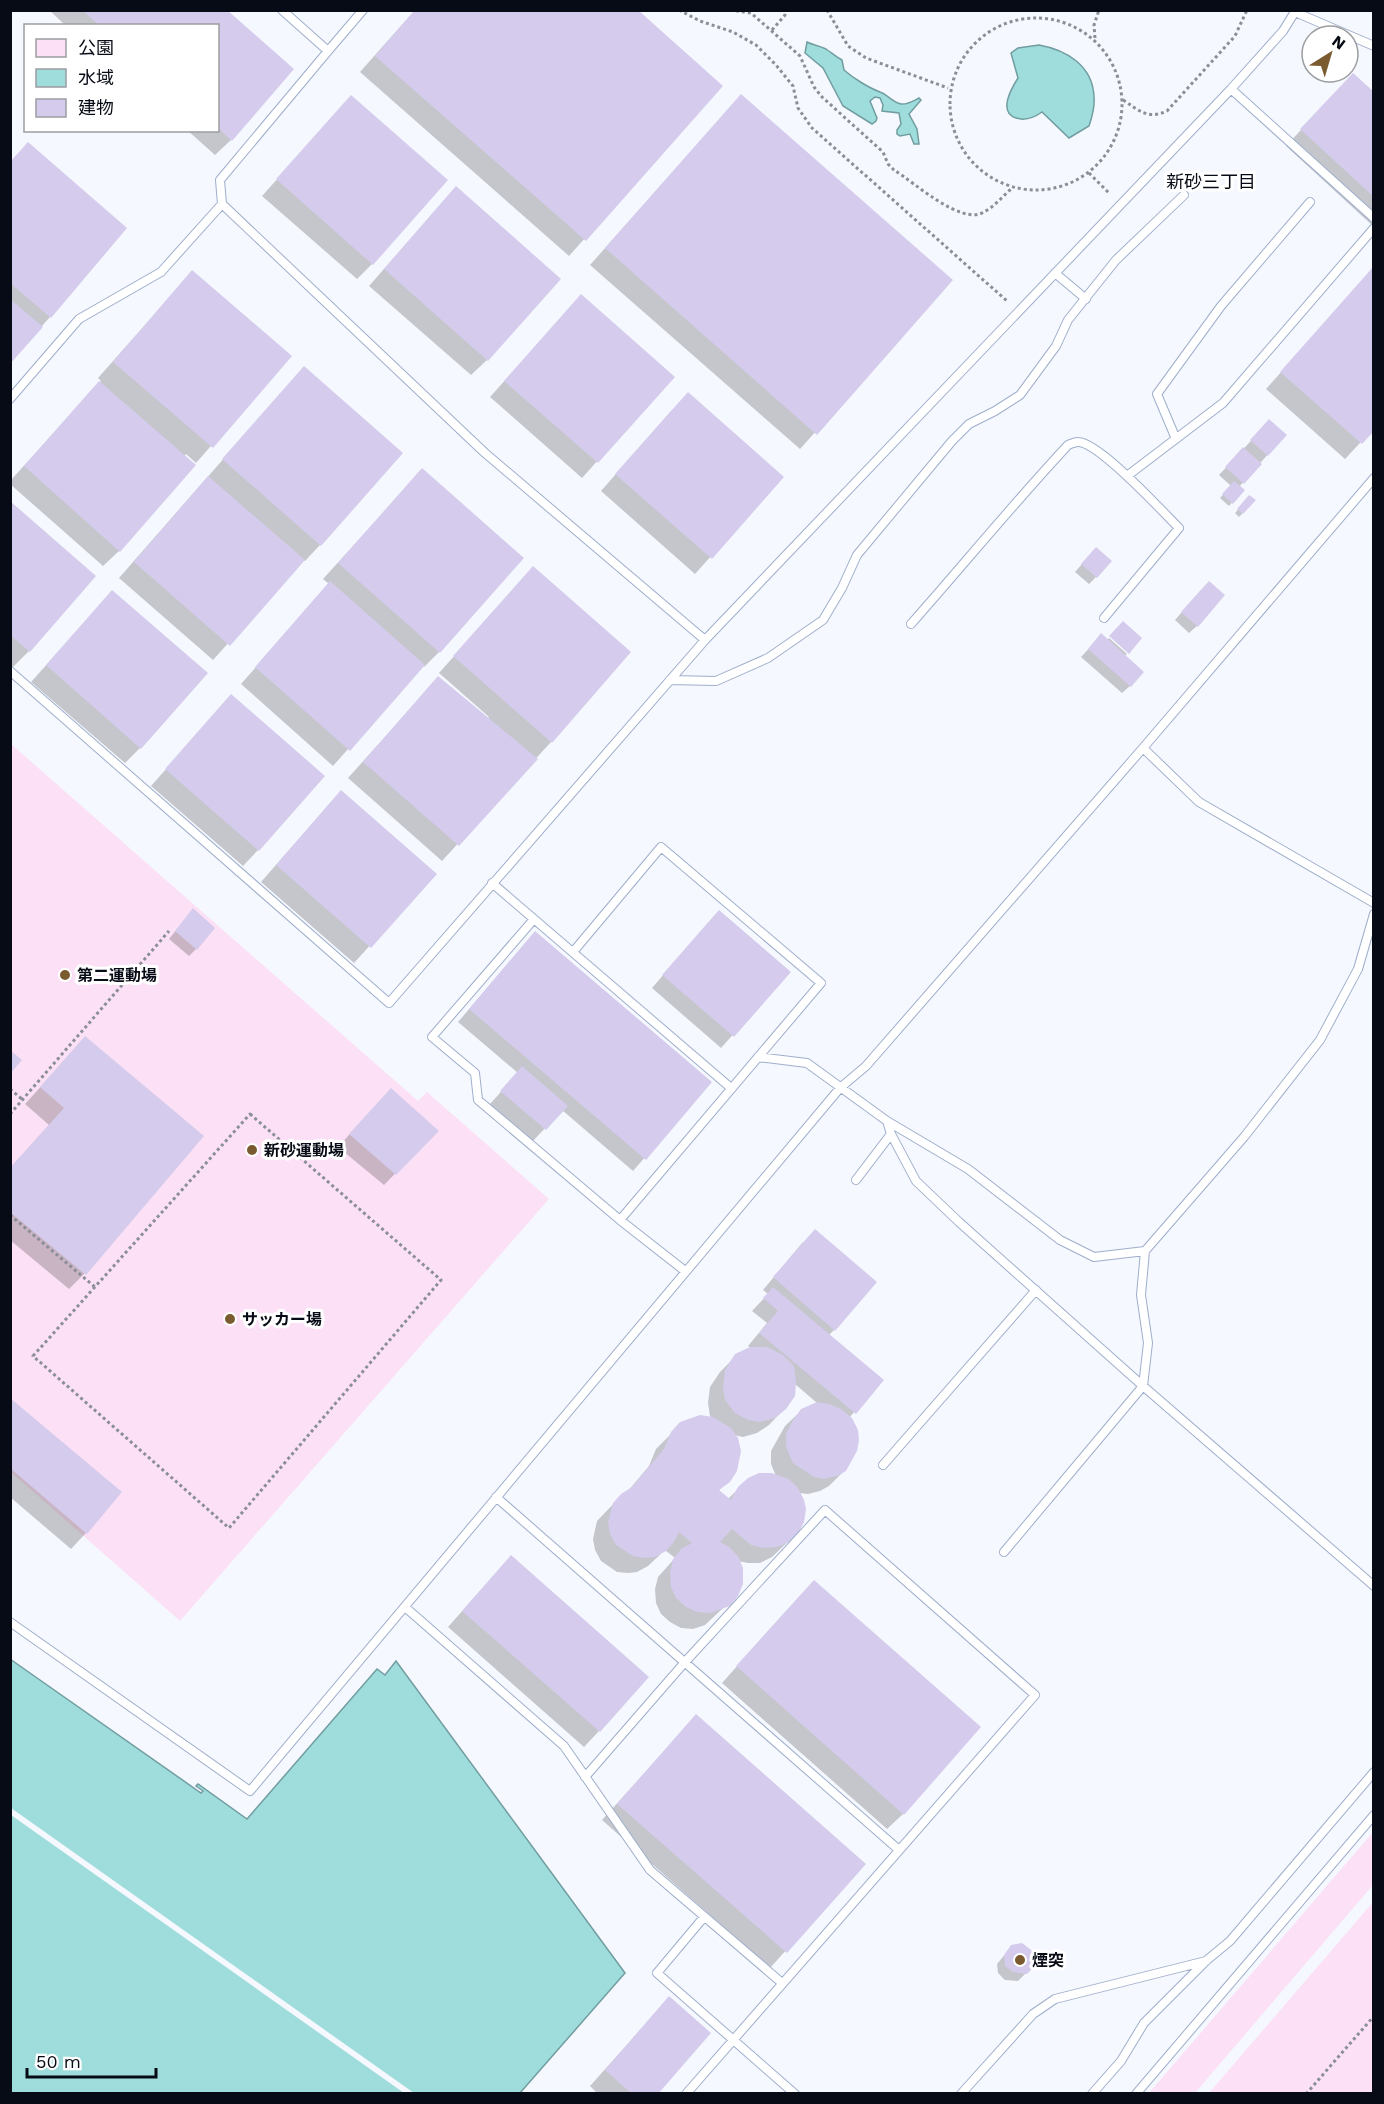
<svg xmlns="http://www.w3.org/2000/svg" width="1384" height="2104" font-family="'Work Sans','Noto Sans JP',sans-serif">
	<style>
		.green { fill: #fce1f6 }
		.water { fill: #9fdcdc; stroke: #719da0; stroke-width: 1.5 }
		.pier { fill: #f5f8fe }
		.shadow { fill: #0003; fill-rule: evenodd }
		.building { fill: #d5cbec }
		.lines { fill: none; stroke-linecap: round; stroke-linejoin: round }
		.service-casing { stroke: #9faecb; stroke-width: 10 }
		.path { stroke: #8b8e96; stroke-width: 3; stroke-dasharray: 3 3; stroke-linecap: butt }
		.service { stroke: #fff; stroke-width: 8 }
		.poi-dot { fill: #7a5b30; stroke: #fff; stroke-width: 2 }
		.labels { text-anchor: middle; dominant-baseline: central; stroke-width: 6; stroke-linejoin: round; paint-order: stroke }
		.poi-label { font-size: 16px; font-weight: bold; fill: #070b15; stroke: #fff; text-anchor: start }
		.neighbourhood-label { font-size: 18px; fill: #070b15; stroke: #fff }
	</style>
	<rect width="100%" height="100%" fill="#f5f8fe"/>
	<path class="green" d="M11 744 418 1101 427 1092 549 1199 180 1621 11 1472Z
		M1373 1832V1885L1195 2093H1149Z
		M1373 1902V2093H1209Z"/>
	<path class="water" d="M807 42C813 45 820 46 826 49 832 53 836 57 842 60L844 70C853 78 869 88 880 92 887 94 892 102 901 104 907 105 913 101 919 98L921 100 909 114 917 129 919 144H914L910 134 900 136 897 134V130L901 124 899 113 882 111 883 105 880 98 875 97 870 101 877 118 876 121 872 124 843 106 823 68 805 53Z
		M1039 45C1067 50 1093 66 1094 97 1095 107 1092 117 1089 126L1069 138 1042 112C1035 117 1025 121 1016 118 998 112 1011 89 1018 78L1011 53 1018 48Z
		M10 1659 201 1793 203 1791 196 1786 198 1784 247 1819 377 1669 385 1675 396 1661 625 1973 520 2093H11Z"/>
	<path class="pier" d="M11 1808 414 2093H404L11 1815Z"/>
	<path class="shadow" d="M49 10H225L231 140 215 155 187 130H218V26H66Z
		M415 10 721 86 569 256 360 72Z
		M1337 91 1374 94V227L1286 146Z
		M351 97 372 264 357 279 262 196Z
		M726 112 951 281 800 449 590 265Z
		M10 162 50 317 10 362Z
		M441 204 487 360 471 375 369 286Z
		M1373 269 1374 428 1345 459 1266 389Z
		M192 272 290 356 196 463 186 454 119 551 103 566 10 484V481L101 381 98 378Z
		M581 296 673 377 582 478 490 397Z
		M289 384 401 453 320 545 305 561 303 560 213 660 119 578Z
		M672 410 782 477 695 574 601 491Z
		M1262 429 1285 435 1239 487 1243 490 1229 506 1220 498 1231 486 1219 475Z
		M422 470 439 652 424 667 422 666 333 766 241 684 329 584 323 579Z
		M1249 497 1254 501 1239 517 1235 513Z
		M10 503 29 651 13 667 10 664Z
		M1089 556 1096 577 1089 584 1075 572Z
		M533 568 551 742 442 861 348 778 438 678 487 719 489 717 439 673Z
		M1201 590 1197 626 1189 633 1175 620Z
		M112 592 140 748 125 763 31 682Z
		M1109 638 1127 654 1124 656 1130 686 1122 693 1081 657 1094 643 1107 640Z
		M231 696 258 850 243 866 151 786Z
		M326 808 435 874 354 963 261 882Z
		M186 918 196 949 189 956 169 939Z
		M708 923 789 972 721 1048 652 988Z
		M524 945 710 1083 633 1171 562 1110 533 1141 490 1104 518 1073 458 1022Z
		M85 1038 201 1136 84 1274 69 1289 10 1240V1168L49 1125 25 1104Z
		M379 1102 437 1131 384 1185 338 1147Z
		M803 1242 834 1330 829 1335 882 1380 849 1418 845 1470 829 1486 820 1491 808 1494 799 1493 797 1533 772 1557 760 1563H748L738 1561 737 1595 705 1625 693 1629 681 1628 670 1622 661 1614 656 1603 655 1589 658 1577 675 1558 665 1550 648 1566 637 1572 628 1573 617 1572 601 1561 595 1550 593 1539 597 1521 622 1495 628 1491 649 1466 656 1449 681 1424 713 1420 710 1416 708 1403 710 1387 720 1372 736 1356 751 1348 748 1346 767 1323 752 1311 768 1294 763 1290ZM795 1384 817 1403 802 1410 785 1426 771 1451V1464L776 1476 739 1488 728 1499 718 1491 728 1481 734 1435 743 1437 757 1433 769 1425 785 1408Z
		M10 1400 86 1533 71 1549 10 1497Z
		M496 1573 599 1731 584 1747 448 1627Z
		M799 1597 903 1814 887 1829 722 1683Z
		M696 1716 864 1864 770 1968 602 1820Z
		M1011 1947 1026 1973 1018 1981 1005 1980 998 1973 997 1964Z
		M669 1998 656 2094H598L590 2086Z"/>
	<path class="building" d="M82 10H227L294 69 232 141 218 128V26H100Z
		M415 10H638L723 86 586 241 375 56Z
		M1353 73 1374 92V197L1300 129Z
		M741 94 953 280 817 435 605 248Z
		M351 95 448 180 373 265 276 179Z
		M28 142 127 228 51 318 10 283V162Z
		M456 186 561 279 488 361 384 269Z
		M1374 266V431L1362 444 1280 372Z
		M192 270 292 356 213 448 113 362Z
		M581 294 675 377 598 463 504 381Z
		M10 299 43 327 10 364Z
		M304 366 403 453 321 546 222 459Z
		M99 381 196 465 120 552 24 466Z
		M688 392 784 477 712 559 615 474Z
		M1269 419 1287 435 1268 456 1250 440Z
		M1243 447 1262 464 1244 484 1225 467Z
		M422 468 524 558 440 653 338 563Z
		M208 476 305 560 230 646 134 562Z
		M1234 481 1245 490 1233 504 1222 494Z
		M1249 495 1256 500 1243 514 1237 509Z
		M10 501 96 576 30 652 10 635Z
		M1096 547 1112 561 1097 578 1081 564Z
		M533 566 631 652 552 743 453 656Z
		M330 581 425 665 350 751 255 667Z
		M1209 581 1225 595 1198 627 1181 612Z
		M112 590 208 673 141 749 46 665Z
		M1123 621 1142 638 1129 654 1109 636Z
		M1101 633 1144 672 1131 687 1088 649Z
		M438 676 538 759 459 846 363 762Z
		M231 694 325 776 259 851 165 769Z
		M341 790 437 874 371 948 276 865Z
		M193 908 215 928 197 950 175 931Z
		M719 910 791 972 734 1037 662 975Z
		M535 931 712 1082 646 1160 469 1009Z
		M85 1036 204 1136 86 1275 10 1212V1168L64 1108 40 1087Z
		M10 1050 22 1060 10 1074Z
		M522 1066 568 1106 546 1130 500 1091Z
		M391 1088 439 1131 396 1175 349 1134Z
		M815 1229 877 1282 835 1331 773 1277Z
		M773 1287 884 1380 856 1414 759 1333 778 1311 763 1298Z
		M750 1347H767L783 1355 794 1366 796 1382 795 1396 786 1409 775 1418 760 1422 748 1420 735 1413 725 1400 723 1387 725 1370 735 1354Z
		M10 1398 122 1492 87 1534 10 1468Z
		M817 1402 829 1404 841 1409 852 1418 858 1430 859 1440 857 1451 846 1471 837 1476 824 1479 814 1477 793 1463 786 1447V1434L792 1422 801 1409Z
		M700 1415 713 1417 731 1428 738 1438 741 1451 737 1471 730 1482 719 1490 731 1500 738 1487 748 1478 759 1473H772L789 1479 798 1488 804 1500 806 1509 804 1522 798 1534 789 1542 777 1547 764 1548 751 1545 732 1529 720 1542 729 1547 738 1556 743 1568V1584L738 1596 730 1606 710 1613 697 1612 686 1607 676 1598 671 1587 670 1572 673 1559 681 1549 692 1543 679 1532 674 1542 666 1551 655 1557 645 1558 633 1556 616 1545 610 1534 608 1522 613 1503 621 1494 632 1487 664 1449 671 1432 680 1422Z
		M511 1555 649 1677 600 1732 462 1611Z
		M814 1580 981 1727 904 1815 736 1666Z
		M696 1714 866 1864 787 1953 617 1804Z
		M1022 1943 1035 1953V1966L1027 1974 1013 1972 1005 1966 1004 1955 1011 1945Z
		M669 1996 711 2033 658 2094H632L605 2070Z"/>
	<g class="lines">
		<defs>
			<path id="service" d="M282 10 328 51 220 180 222 204 485 453 705 640
				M1295 12 1374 46
				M328 51 363 10
				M1231 89 1374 218
				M1055 273 1086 299
				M10 399 79 319 161 272 222 204
				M1176 439 1157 394 1221 306 1310 202
				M1127 476 1223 403 1374 228
				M911 624C964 564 1014 503 1068 445 1071 444 1074 442 1078 442 1099 442 1162 511 1179 528L1104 618
				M10 671 389 1003 705 640 1231 89 1283 31 1296 10
				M670 680 716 681 768 658 823 620 842 588 857 555 952 441 969 424 995 411 1020 395 1056 346 1068 320 1116 260 1184 195
				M1143 748 1199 802 1374 903
				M492 883 731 1088
				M534 919 432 1037 475 1073 478 1100 620 1220
				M573 952 661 847 821 983 620 1220 685 1271
				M758 1057 807 1063 887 1121 891 1134 916 1181 959 1222 1143 1386 1374 1586
				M887 1121 968 1169 1060 1240 1094 1257 1145 1251
				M856 1180 891 1134
				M883 1465 1036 1290
				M496 1497 899 1850
				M1004 1552 1143 1386 1148 1343 1141 1295 1145 1251 1244 1137 1320 1040 1358 969 1374 914
				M405 1607 564 1746 650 1870 782 1983
				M10 1622 250 1791 840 1088 866 1066 1143 748 1374 478
				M585 1777 685 1662 825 1510 1035 1695 686 2094
				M704 1917 657 1973 795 2094
				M961 2094 1033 2014 1055 1999 1206 1961
				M1092 2094 1121 2061 1144 2023 1207 1960 1230 1941 1374 1772
				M1136 2094 1374 1815"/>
		</defs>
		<use href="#service" class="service-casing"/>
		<path class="path" d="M679 10 700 21 733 32 756 45 776 65 793 86 798 108 812 128 1007 301
			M730 10 751 13 800 56 814 87 822 97 883 152 888 164 894 170C914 182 961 226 984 212 994 207 1004 195 1012 188
			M827 10 848 46 866 58 948 88
			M950 104a86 86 0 1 1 172 0a86 86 0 1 1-172 0Z
			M772 30 785 15 786 10
			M1095 38 1094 25 1099 10
			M1123 100C1139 110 1147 120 1167 111L1235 36 1247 10
			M1089 173 1110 194
			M10 1089 23 1100
			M10 1114 169 931
			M250 1114 441 1280 229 1528 33 1356Z
			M10 1215 95 1287
			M1306 2094 1374 2016"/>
		<use href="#service" class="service"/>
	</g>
	<g class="poi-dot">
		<circle cx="65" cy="975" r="6"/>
		<circle cx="252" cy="1150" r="6"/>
		<circle cx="230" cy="1319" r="6"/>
		<circle cx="1020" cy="1960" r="6"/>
	</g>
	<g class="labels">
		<g class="poi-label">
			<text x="77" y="975">第二運動場</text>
			<text x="264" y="1150">新砂運動場</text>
			<text x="242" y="1319">サッカー場</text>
			<text x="1032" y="1960">煙突</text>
		</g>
		<g class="neighbourhood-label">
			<text x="1211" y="181">新砂三丁目</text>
		</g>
	</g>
	<rect width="1384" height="2104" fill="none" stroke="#070b15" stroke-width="24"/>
	<rect x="24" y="24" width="195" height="108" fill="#ffffff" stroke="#9c9da1" stroke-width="1.5"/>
	<rect x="36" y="39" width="30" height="18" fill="#fce1f6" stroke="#9c9da1" stroke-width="1.5"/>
	<text x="78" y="54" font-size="18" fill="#070b15">公園</text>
	<rect x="36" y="69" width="30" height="18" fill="#9fdcdc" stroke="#9c9da1" stroke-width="1.5"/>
	<text x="78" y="84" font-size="18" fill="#070b15">水域</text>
	<rect x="36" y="99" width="30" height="18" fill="#d5cbec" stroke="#9c9da1" stroke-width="1.5"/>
	<text x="78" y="114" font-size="18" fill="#070b15">建物</text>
	<g transform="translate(1330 54) rotate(37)"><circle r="28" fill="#ffffff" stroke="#9c9da1" stroke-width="1.5"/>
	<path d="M0-4.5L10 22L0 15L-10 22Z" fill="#7a5b30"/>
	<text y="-9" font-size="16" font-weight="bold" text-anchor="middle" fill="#070b15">N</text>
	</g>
	<path d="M27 2068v9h129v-9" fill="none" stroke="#070b15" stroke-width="3"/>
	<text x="36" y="2068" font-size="18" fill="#070b15" stroke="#ffffff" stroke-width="4.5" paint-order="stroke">50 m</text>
</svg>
